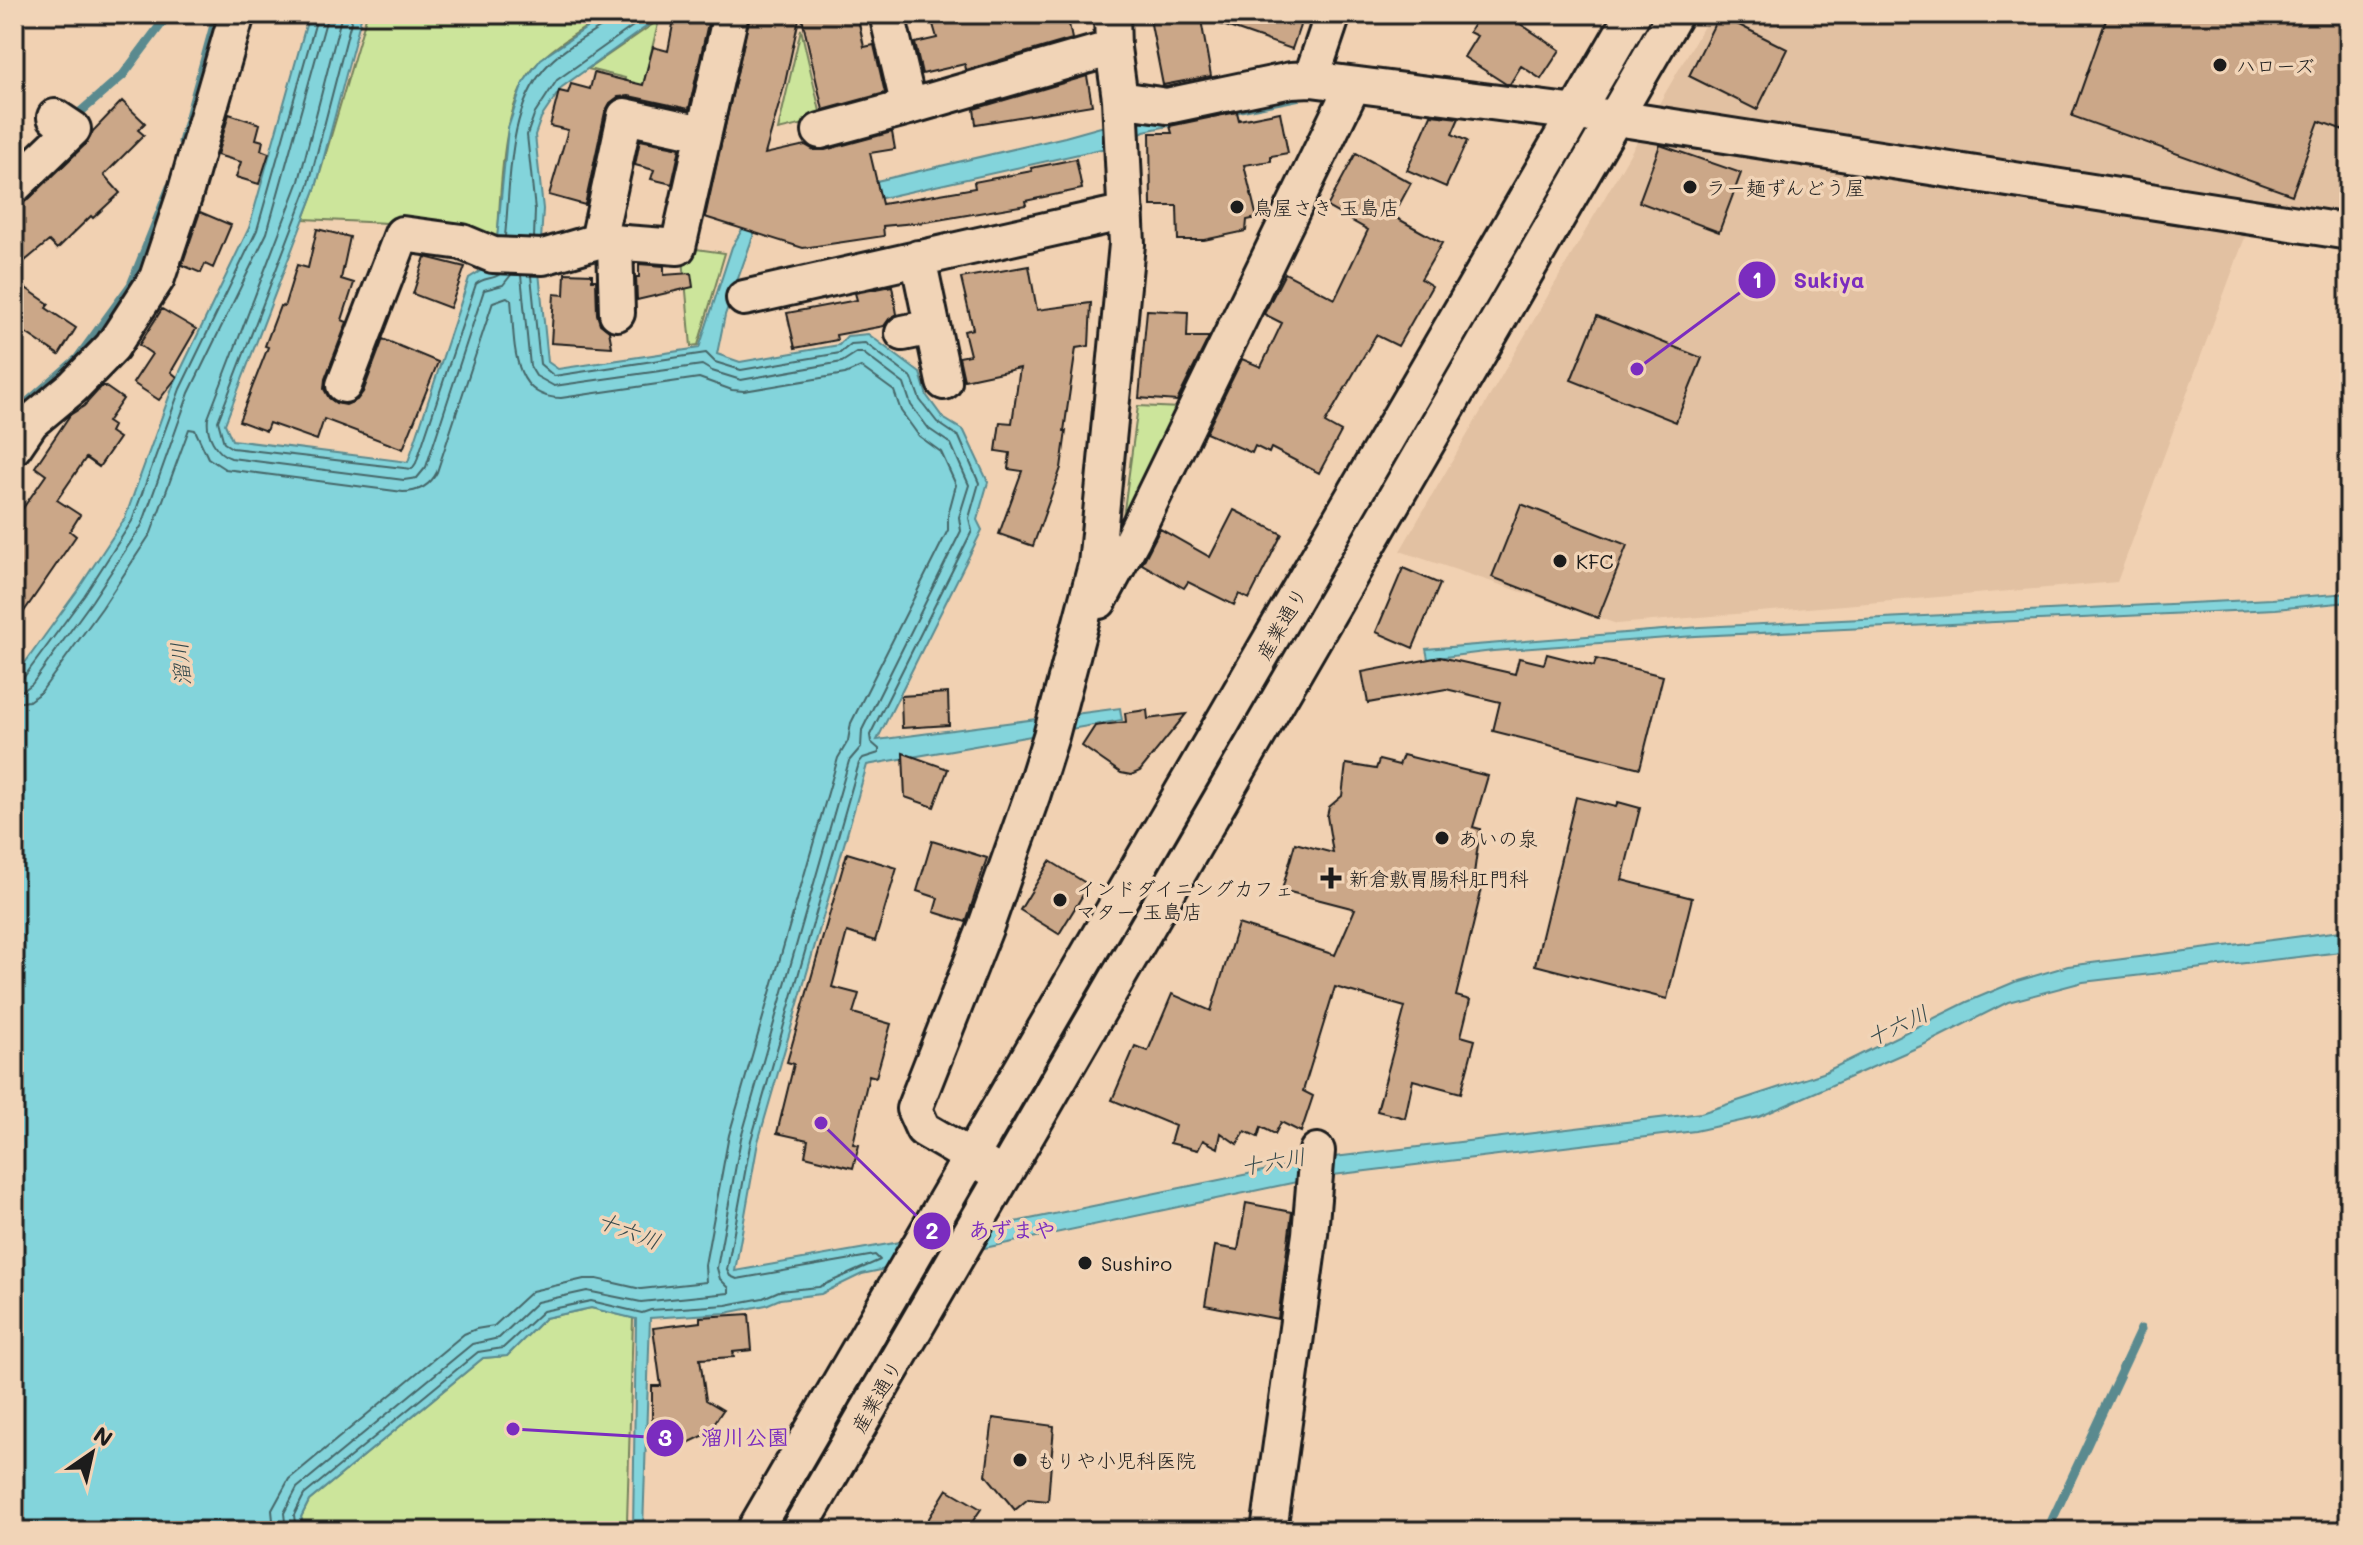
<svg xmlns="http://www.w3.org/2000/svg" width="2363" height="1545" font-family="Mali,'Klee One',sans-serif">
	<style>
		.built { fill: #e2c1a2 }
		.green { fill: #cce59b; stroke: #74805c; stroke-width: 2 }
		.water { fill: #83d4db; stroke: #5a8a8f; stroke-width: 2 }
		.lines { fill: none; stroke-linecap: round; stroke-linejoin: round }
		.shore { stroke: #456668; stroke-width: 2 }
		.stream { stroke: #5a8a8f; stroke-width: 9 }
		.building { fill: #cba788; stroke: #1c1c1c; stroke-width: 2 }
		.minor-casing { stroke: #1c1c1c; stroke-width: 40 }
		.minor { stroke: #f1d4b7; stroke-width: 34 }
		.poi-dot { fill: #1c1c1c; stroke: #f1d4b7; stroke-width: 3 }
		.labels { text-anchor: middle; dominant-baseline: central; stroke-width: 7; stroke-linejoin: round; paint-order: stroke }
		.poi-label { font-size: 20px; fill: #1c1c1c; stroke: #f1d4b7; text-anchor: start }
		.street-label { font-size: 20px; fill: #1c1c1c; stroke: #f1d4b7 }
		.water-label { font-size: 22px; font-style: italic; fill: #364a4c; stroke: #f1d4b7 }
		.leader { fill: none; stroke: #7b2cbf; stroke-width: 3 }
		.callout-dot { fill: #7b2cbf; stroke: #f1d4b7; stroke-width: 3 }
		.mark-label { font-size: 24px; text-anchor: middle; font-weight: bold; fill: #fff }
		.callout-label { font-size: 22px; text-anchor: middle; font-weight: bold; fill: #7b2cbf; stroke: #f1d4b7; stroke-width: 7; stroke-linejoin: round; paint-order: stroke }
	</style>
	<rect width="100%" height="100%" fill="#f1d1b2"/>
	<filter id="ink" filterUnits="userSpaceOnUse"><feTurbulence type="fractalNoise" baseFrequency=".0125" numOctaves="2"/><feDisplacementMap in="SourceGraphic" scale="16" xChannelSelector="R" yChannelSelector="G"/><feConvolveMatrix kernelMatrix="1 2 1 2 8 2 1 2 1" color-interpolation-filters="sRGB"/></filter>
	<g filter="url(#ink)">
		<path class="built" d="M1711 14H2349V217L2257 205 2117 582 1617 624 1400 551Z"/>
		<path class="green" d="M367 14H607C585 28 560 42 541 60 499 99 502 189 497 243H490L471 227 304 219 316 187Z
			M659 20 638 106 619 102 625 78 588 69Z
			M801 29 822 120 778 130Z
			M689 248 725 253 698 345 691 346 683 258Z
			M1138 406 1180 408 1120 540Z
			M591 1308 633 1318 627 1522 631 1531H305L301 1517 309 1501 483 1358 507 1356 545 1318Z"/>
		<path class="water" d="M312 14H362L316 187 225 424 232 440 408 462 469 278 482 270 494 269 508 128 523 83 541 59 607 14H664L562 87 541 118 535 135 543 209 539 272 548 362 558 369 699 348 732 247 750 216 765 207 1065 137 1115 123 1143 122 1288 89 1299 93V100L1144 131 1128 143 766 224 755 231 725 315 717 354 740 362 839 345 847 336 868 334 920 373 927 396 943 418 964 431 988 482 977 520 982 530 877 740 1120 708 1122 720 867 765 758 1142 735 1271 1020 1221 1326 1158 1701 1113 1823 1073 1967 1002 2017 981 2068 966 2349 930V951L2083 982 2008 1002 1923 1045 1759 1117 1695 1131 1325 1176 862 1274 821 1294 780 1299 766 1305 726 1313 650 1318 643 1529 646 1531H633L636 1319 591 1308 545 1318 507 1356 483 1358 309 1501 301 1517 305 1531H14V678L77 591 125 518 173 386 249 228 306 25Z
			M2349 593V602L2275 609 1695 636 1493 651 1428 659 1426 649 1700 627 2271 599Z"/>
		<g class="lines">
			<path class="shore" d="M342 14 299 181 208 418C206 434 215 453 231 458L404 480 417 478 426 467 484 290 503 285 511 275
				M353 14 309 184 218 421 224 443 232 448 412 469 416 463 476 284C484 277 492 280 500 274
				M505 236C511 181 507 112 545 68 560 50 586 37 606 24L610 14
				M534 238 535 210 527 135 534 115 557 80 650 14
				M14 681 24 677 84 596 132 521 180 389 257 230 318 14
				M14 691 24 690 32 684 92 601 142 525 189 393 267 233 328 14
				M14 703 29 701 41 692 102 608 151 533 189 429 195 430 208 458 225 469 403 492C419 492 430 486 437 472L493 302 507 297 511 300C515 337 509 398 561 398L699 378 732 390 744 391 845 374 861 367 894 391 901 411 919 436 941 452 956 485 948 515V530L851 723 848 741 838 758 729 1135 705 1265 706 1282 641 1289 597 1279H584L532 1291 494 1326 476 1329 464 1334 289 1479 272 1510 274 1531
				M286 1531 284 1513 297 1488 472 1344 499 1338 537 1302 587 1291 641 1302 729 1293V1288L720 1279 717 1268 741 1138 849 761 861 747 862 730 961 531 959 517 969 485 951 444 929 429 911 405 904 384 863 353H856L842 362 741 380 712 371 702 365 554 386 536 376 530 366 521 275
				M296 1531 294 1515 304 1495 478 1352 503 1348 543 1311 591 1301 642 1313 651 1310 726 1305 763 1298 779 1291 819 1287 880 1260 875 1255 737 1279 730 1276 727 1270 751 1140 859 763 863 758 879 753V749L871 742 870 735 972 531 969 518 979 483 959 437 937 422 920 400 912 378 865 343 851 344 840 353 741 370 715 362 706 353 554 376 540 364 531 276"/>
			<path class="stream" d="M70 121 123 75 162 23 165 14
				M182 142 217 14
				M14 414 77 359 131 285 170 187
				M2047 1531 2141 1329"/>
		</g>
		<path class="building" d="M675 14H710L689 109 629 96 618 97 610 103 605 112 585 205 549 195 568 130 550 126 559 91 568 93 571 84 590 89 594 73 643 85 653 47 668 51Z
			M750 14H800L785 83 765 154 805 145 814 150H825L892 132 895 149 870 153 882 204 975 188 974 182 1032 171 1031 168 1076 159 1082 189 1025 201 1026 205 926 222 883 226 884 236 803 248 705 217Z
			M801 14H857L864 47 874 45 885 93 823 110Z
			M930 14H1067L1072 39 966 70 965 64 922 74 915 43 937 38Z
			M1149 14H1200L1211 76 1163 85Z
			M1204 14H1304L1292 49 1203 18Z
			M1480 14H1505L1560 50 1541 79 1521 66 1510 84H1506L1464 57 1477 36 1469 32Z
			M2108 14H2349V132L2319 121 2292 195 2072 116Z
			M1719 15 1787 49 1757 110 1689 76Z
			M1087 76 1092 105 976 124 974 109Z
			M122 101 145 123 138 130 144 135 104 175 120 193 93 218 91 216 57 249 49 241 14 270V205L28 200 87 143 93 131Z
			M1237 112 1239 120 1280 112 1288 153 1271 156V161L1244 165 1257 218 1247 220 1246 231 1204 240H1178L1177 206H1151L1150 133H1172L1170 126Z
			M229 114 260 124 256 139 263 141 261 150 269 153 259 184 236 177 241 162 217 155Z
			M1431 115 1459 118 1452 134 1467 141 1446 187 1407 170Z
			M640 140 680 148 672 184 651 179 654 170 635 165Z
			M1660 145 1741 173 1719 232 1639 202Z
			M1356 153 1411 183 1393 216 1442 243 1421 279 1432 286 1398 346 1376 335 1325 423 1341 432 1319 473 1271 448 1269 453 1255 446 1252 453 1206 433 1242 359 1261 367 1282 323 1264 314 1285 273 1335 299 1368 230 1327 207Z
			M200 212 231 225 213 268 205 264 201 273 182 265Z
			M317 229 350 237 341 279 354 283 342 320 347 322 325 379 324 389 329 398 336 403 346 405 357 400 363 392 383 339 438 362 403 449 324 419 317 440 269 423 266 431 239 421 268 347 265 346 280 306 284 307 297 265 308 268Z
			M425 257 465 267 450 308 413 294Z
			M639 264 664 266V275L691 273 693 287 637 300 636 277H639Z
			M1029 266 1037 310 1091 303 1089 346 1076 348 1064 431H1066L1061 468 1033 546 999 534 1022 471 1008 469 1010 453 996 451 1000 422 1012 423 1020 368 964 380 959 357 970 355 964 331 973 329 961 278Z
			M565 273 592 274V280H596L597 314 600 324 609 331 612 347 551 343 554 294 564 295Z
			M14 280 49 304 46 308 76 328 59 355 14 325Z
			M892 286 897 314 889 319 884 326 836 335 837 340 795 348 787 313 857 300 855 293Z
			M162 309 196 329 171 372 177 377 159 400 133 383 152 354 139 345Z
			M1147 310 1188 312 1187 337H1209L1177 401 1139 398Z
			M1597 316 1702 358 1676 422 1571 380Z
			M103 385 123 399 107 422 113 426 110 432 119 438 99 467 86 458 57 500 80 515 70 531 76 536 14 626V521L46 475 35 467 70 415 84 406Z
			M1521 504 1627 545 1598 618 1492 577Z
			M1234 510 1282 534 1249 599 1239 594 1234 605 1188 582 1184 588 1142 564 1160 529 1210 557Z
			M1403 568 1440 584 1413 648 1376 632Z
			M1547 654 1594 666 1596 659 1663 676 1640 768 1493 731 1500 702 1446 689 1368 703 1362 672 1440 657 1515 674 1519 658 1544 664Z
			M948 693 949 725 902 728 901 696Z
			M1147 710 1148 719 1186 714 1140 771 1131 775 1121 773 1082 746 1095 726 1126 722 1125 713Z
			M903 753 948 769 934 807 905 797Z
			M1403 755 1488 776 1473 827 1480 829 1474 874 1485 876 1456 996 1470 1000 1461 1036 1475 1040 1461 1093 1413 1080 1405 1118 1377 1111 1405 1007 1335 987 1303 1091 1313 1096 1301 1132 1281 1122 1275 1134 1261 1127 1258 1137 1245 1131 1237 1144 1221 1133 1218 1148 1203 1140 1198 1150 1170 1143 1175 1126 1112 1100 1135 1046 1148 1051 1172 994 1211 1011 1238 924 1335 955 1355 909 1282 890 1295 843 1333 853 1327 816 1329 807 1342 796 1346 764 1376 769 1379 760 1399 765Z
			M1576 797 1616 807 1618 802 1640 808 1622 880 1692 898 1667 999 1535 965Z
			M932 841 987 858 966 922 934 912 938 898 917 891Z
			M847 853 897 868 875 941 847 932 832 987 859 994 853 1013 891 1024 876 1077 869 1075 853 1144 859 1145 853 1168 805 1156 808 1140 777 1133 794 1064 787 1062Z
			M1050 861 1089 885 1059 934 1020 910Z
			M1246 1203 1292 1212 1278 1319 1205 1305 1215 1246 1238 1250Z
			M749 1314 752 1350 733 1352 734 1357 700 1359 706 1400 723 1410 707 1434 667 1453 652 1419V1386H661L653 1328 700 1322V1317Z
			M993 1418 1054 1426 1048 1501 1028 1499 1015 1510 986 1475Z
			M947 1489 981 1509 966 1531H921Z"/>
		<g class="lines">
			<defs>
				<path id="minor" d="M887 14 909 107 1113 48
					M1311 79 1333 14
					M1120 99 1167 106 1291 80 1311 79 1616 118 2349 232
					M820 131 909 107
					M14 186 73 129 55 117
					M598 241 625 116 703 133
					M615 242 617 313
					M918 258 944 382
					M744 298 1126 212
					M903 333 932 327
					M344 385 402 234 462 242 493 255 543 257 598 241 678 247 731 14
					M14 447 31 422 73 387 112 347 157 278 184 197 237 14
					M1099 601 1132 540 1353 85
					M990 1168 923 1129 914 1109 986 926 1033 793 1051 736 1096 565 1127 244 1120 99 1113 48 1112 14
					M754 1531 1633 14
					M798 1531 1675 14
					M1269 1531 1310 1234 1317 1151"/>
			</defs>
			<use href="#minor" class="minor-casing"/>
			<use href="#minor" class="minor"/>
		</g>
	</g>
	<g class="poi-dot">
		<circle cx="2220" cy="65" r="8"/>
		<circle cx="1690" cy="187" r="8"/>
		<circle cx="1237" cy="207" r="8"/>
		<circle cx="1560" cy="561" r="8"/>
		<circle cx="1442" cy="838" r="8"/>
		<path d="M1327 866h8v8h8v8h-8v8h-8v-8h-8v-8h8z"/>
		<circle cx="1060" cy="900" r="8"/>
		<circle cx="1085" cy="1263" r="8"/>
		<circle cx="1020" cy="1460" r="8"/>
	</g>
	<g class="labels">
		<g class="poi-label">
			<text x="2236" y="65">ハローズ</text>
			<text x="1706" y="187">ラー麺ずんどう屋</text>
			<text x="1253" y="207">鳥屋さき 玉島店</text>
			<text x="1576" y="561">KFC</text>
			<text x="1458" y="838">あいの泉</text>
			<text x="1349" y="878">新倉敷胃腸科肛門科</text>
			<text x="1076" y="888">インドダイニングカフェ<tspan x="1076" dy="23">マター 玉島店</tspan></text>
			<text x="1101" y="1263">Sushiro</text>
			<text x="1036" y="1460">もりや小児科医院</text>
		</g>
		<g class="street-label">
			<text transform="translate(1281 623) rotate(-60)">産業通り</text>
			<text transform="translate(876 1396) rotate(-60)">産業通り</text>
		</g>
		<g class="water-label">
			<text transform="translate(180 664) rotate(-95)">溜川</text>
			<text transform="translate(1897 1025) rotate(-25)">十六川</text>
			<text transform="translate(1273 1161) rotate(-10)">十六川</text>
			<text transform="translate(629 1230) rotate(21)">十六川</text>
		</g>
	</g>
	<path class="leader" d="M1637 369L1757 280M821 1123L932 1231M513 1429L665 1438"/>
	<g class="callout-dot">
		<circle cx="1637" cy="369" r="8"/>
		<circle cx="821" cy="1123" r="8"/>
		<circle cx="513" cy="1429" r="8"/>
		<circle cx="1757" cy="280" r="20"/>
		<circle cx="932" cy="1231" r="20"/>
		<circle cx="665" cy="1438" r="20"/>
	</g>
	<g class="mark-label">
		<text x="1757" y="288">1</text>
		<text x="932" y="1239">2</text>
		<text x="665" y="1446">3</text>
	</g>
	<g class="callout-label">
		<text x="1829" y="288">Sukiya</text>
		<text x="1012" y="1238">あずまや</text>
		<text x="745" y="1445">溜川公園</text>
	</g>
	<rect width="2363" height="1545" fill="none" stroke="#f1d4b7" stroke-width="48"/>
	<rect x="24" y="24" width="2315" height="1497" fill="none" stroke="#1c1c1c" stroke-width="3" filter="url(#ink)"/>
	<g transform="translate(92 1453) rotate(34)" stroke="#f1d4b7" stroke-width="6" paint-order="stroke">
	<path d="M0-6L14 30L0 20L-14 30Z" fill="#1c1c1c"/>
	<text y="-12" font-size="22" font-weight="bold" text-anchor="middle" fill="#1c1c1c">N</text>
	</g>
</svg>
